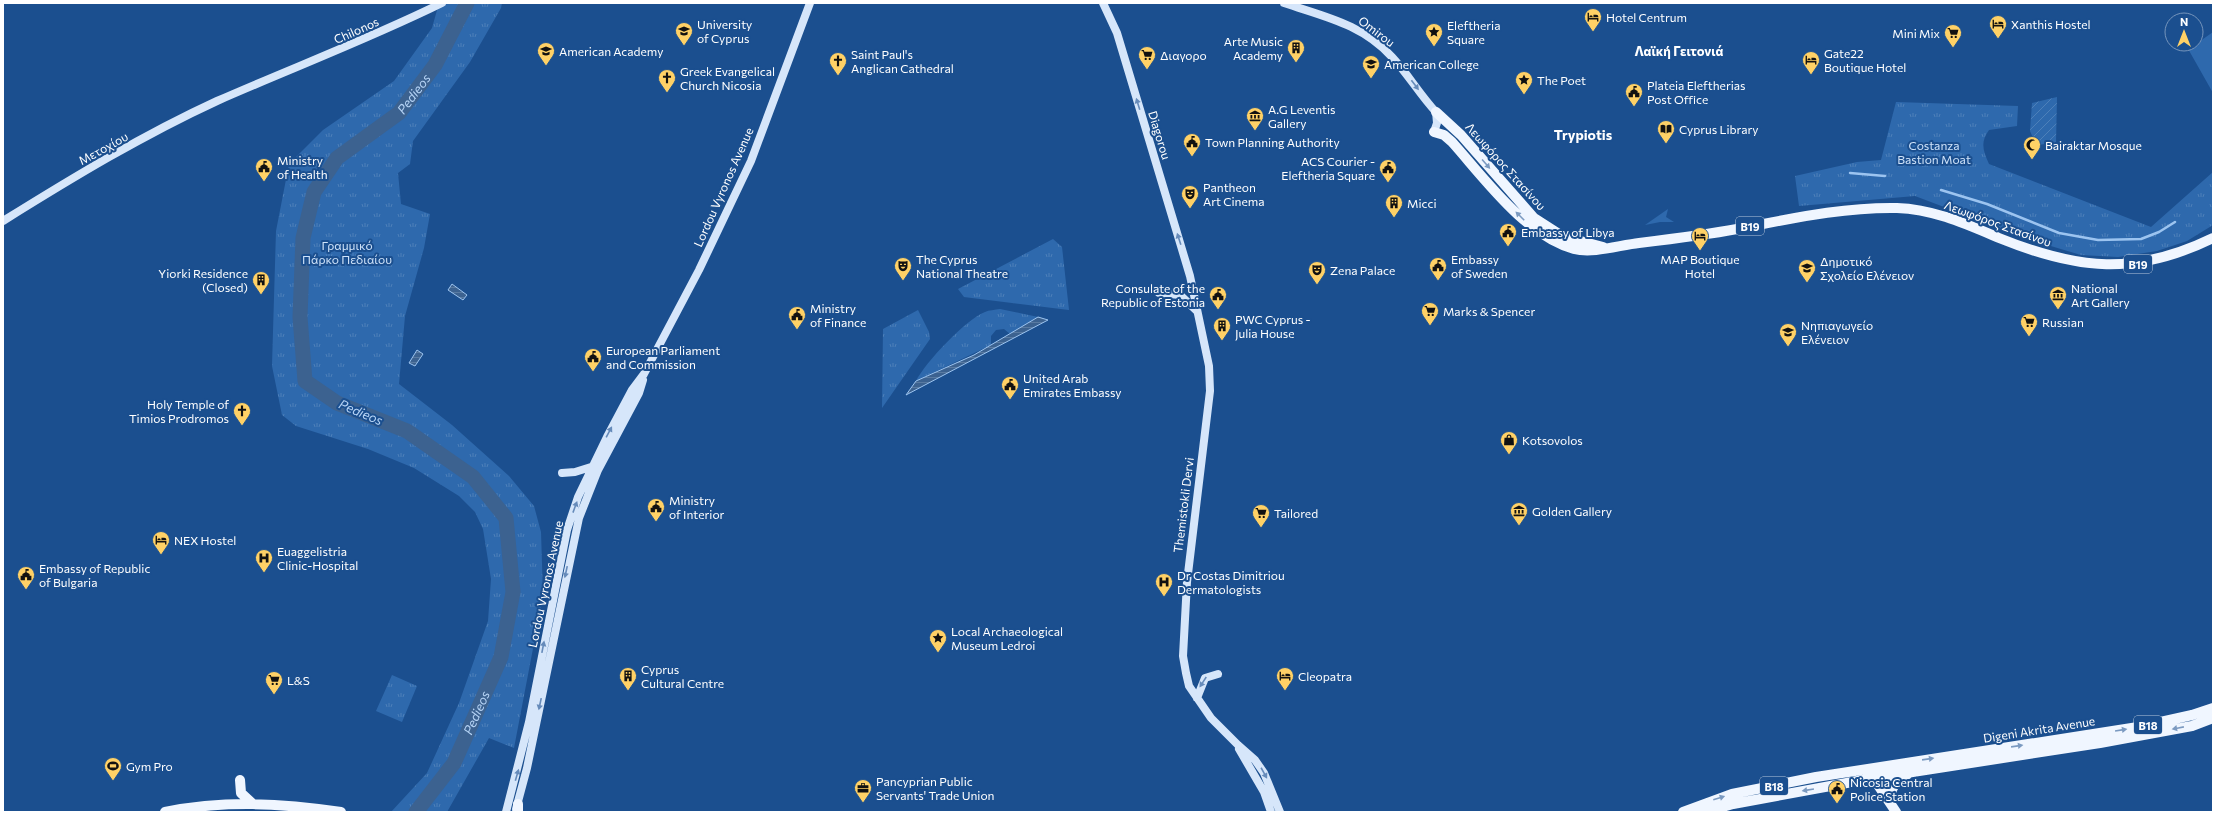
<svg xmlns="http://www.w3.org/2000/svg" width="2216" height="815" font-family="Commissioner,sans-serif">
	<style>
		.grass { fill: url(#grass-tufts) }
		.garden { fill: url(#garden-furrows) }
		.pitch { fill: #2e69ad }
		.water { fill: url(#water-rules); stroke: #9cc4f0 }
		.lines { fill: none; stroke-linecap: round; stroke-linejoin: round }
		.stream { stroke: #9cc4f0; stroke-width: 2.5 }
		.river { stroke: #3c6290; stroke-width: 15 }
		.secondary { stroke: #d6e6fa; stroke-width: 8 }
		.primary { stroke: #f0f6ff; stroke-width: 10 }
		.oneway { fill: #668bba }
		.oneway2 { fill: #7b9ac1 }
		.labels { text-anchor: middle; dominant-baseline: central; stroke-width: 4; stroke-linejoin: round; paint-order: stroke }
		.shield { fill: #1b4f8f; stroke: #bbcadd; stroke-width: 1 }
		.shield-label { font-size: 11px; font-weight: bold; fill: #fff }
		.poi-label { font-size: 12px; fill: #fff; stroke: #1b4f8f; text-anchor: start }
		.street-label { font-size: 12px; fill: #fff; stroke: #1b4f8f }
		.park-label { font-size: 12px; fill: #cfe3fa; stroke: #1b4f8f }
		.neighbourhood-label { font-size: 13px; font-weight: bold; fill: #fff; stroke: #1b4f8f }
		.water-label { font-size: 13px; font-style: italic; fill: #b5d3f5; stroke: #1b4f8f }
		.quarter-label { font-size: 14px; font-weight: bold; fill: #fff; stroke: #1b4f8f }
	</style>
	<defs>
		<pattern id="grass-tufts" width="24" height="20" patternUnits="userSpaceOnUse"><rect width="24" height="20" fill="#2e69ad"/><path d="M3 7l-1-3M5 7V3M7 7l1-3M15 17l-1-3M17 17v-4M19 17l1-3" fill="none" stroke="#4d80b9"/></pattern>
		<pattern id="garden-furrows" width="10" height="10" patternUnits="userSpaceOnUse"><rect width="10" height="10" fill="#2e69ad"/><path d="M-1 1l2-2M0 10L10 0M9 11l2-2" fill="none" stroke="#4d80b9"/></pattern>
		<pattern id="water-rules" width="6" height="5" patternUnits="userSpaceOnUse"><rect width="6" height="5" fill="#3c6290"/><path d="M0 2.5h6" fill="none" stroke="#597aa1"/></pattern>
	</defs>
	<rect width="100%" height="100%" fill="#1b4f8f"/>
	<path class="grass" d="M439 3H502L501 8 470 62 413 141 410 164 398 173 401 204 430 214 424 248 405 316 399 384 452 425 509 476 534 506 541 532 543 596 514 748 489 738 447 812H391L427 773 459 703 488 621 491 579 483 529 475 512 459 496 414 468 368 449 296 426 282 415 272 366 276 231 289 164 323 130 394 81 432 28Z
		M1896 102 2018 106 2017 126 1989 130C1980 142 1983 151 1989 164L2151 227 2213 172V225L2187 241 2157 251 2118 257 2081 255 2034 241 1915 196 1799 206 1795 176 1857 162 1881 160Z
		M1668 209 1666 217 1674 222H1660L1645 225Z
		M1053 239 1062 247 1069 310 964 297 958 289Z
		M1000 309 1038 317 1010 334 1004 329 996 330 991 336V345L916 381C925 363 966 319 985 312 989 310 995 310 1000 309Z
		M918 310 929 332 930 339 882 408 883 329Z
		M392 675 417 686 402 722 376 711Z"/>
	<path class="garden" d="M2057 97 2056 143 2036 145 2030 131 2032 103Z"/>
	<path class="pitch" d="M2213 32V93L2187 47 2196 44Z"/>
	<path class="water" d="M452 284 467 295 463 300 448 290Z
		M1038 317 1048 320 906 395 916 381 974 355Z
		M417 350 423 354 415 366 409 363Z"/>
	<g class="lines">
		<path class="stream" d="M1850 173 1885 176
			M1941 190 1987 204 2059 233 2098 240 2141 239 2159 232 2175 222"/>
		<path class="river" id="s1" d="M416 812 454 763 501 657 513 592 506 518 473 477 407 431 337 403 305 381 300 317 303 238 314 192 337 158 399 113 435 65 467 3"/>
		<path class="secondary" d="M1103 3 1117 33 1190 276 1209 366 1210 391 1187 582 1183 656 1186 673 1189 686 1211 718 1238 745 1255 760 1264 773 1280 812
			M1284 3C1325 17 1362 24 1392 57 1408 74 1420 95 1436 112L1437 123 1434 132
			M3 221C72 178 143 135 217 101 292 68 369 39 442 3
			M1159 293 1180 295 1197 311
			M562 473 575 472 591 467
			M1197 698 1205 678 1218 674
			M1239 749 1264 792 1271 812
			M516 809 527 768 579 518 598 470 639 393 643 380
			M506 812 529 722 567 530 578 497 607 437 632 390 644 374 699 270 751 161 810 3"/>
		<path class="primary" d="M1436 112 1461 135 1534 218 1562 236 1603 247
			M1434 132 1444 135 1452 142C1485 179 1525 235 1574 249 1593 254 1620 245 1639 243 1672 239 1705 235 1737 229 1790 219 1843 207 1897 208 1933 209 1966 224 1999 238 2078 270 2135 276 2213 238
			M1870 773 1896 812
			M240 780 241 793 253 804
			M1890 803C1889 789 1896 780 1908 774
			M518 804V812
			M165 812C224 800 282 803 341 812
			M1683 812 1732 794 1816 777 2138 727 2192 715 2213 708
			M1705 812 1733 804 1874 778 2100 743 2192 726 2213 718"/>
	</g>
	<defs><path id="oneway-solid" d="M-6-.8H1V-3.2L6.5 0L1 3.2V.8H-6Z"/></defs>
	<g class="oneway">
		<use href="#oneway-solid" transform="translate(1415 85) rotate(53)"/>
		<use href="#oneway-solid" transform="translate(1138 104) rotate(-107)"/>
		<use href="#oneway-solid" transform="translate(1179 239) rotate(-108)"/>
		<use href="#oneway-solid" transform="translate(609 432) rotate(-62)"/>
		<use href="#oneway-solid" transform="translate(575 507) rotate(-70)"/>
		<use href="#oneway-solid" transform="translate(566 572) rotate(102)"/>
		<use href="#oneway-solid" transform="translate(543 647) rotate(-79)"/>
		<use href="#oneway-solid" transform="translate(1203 682) rotate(123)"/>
		<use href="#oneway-solid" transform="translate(540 704) rotate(102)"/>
		<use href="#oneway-solid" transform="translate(1264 773) rotate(61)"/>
		<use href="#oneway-solid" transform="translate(517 775) rotate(-74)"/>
	</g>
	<g class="oneway2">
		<use href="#oneway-solid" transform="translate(1486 164) rotate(49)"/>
		<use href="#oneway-solid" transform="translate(1520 216) rotate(-135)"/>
		<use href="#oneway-solid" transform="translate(2178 728) rotate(169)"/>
		<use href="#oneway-solid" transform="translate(2121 730) rotate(-9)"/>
		<use href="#oneway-solid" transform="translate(2017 746) rotate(-8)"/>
		<use href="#oneway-solid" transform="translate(1928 759) rotate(-8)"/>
		<use href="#oneway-solid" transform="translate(1808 790) rotate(171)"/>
		<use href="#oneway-solid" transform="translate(1719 798) rotate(-17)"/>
	</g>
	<defs>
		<symbol id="hotel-pin" viewBox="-11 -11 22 30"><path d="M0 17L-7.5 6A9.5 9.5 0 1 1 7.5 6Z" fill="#ffd166" stroke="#1b4f8f"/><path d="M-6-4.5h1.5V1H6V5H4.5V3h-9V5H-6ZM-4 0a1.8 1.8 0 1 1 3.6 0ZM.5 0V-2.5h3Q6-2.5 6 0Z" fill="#111"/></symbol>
		<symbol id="university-pin" viewBox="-11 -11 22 30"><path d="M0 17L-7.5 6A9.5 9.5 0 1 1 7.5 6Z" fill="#ffd166" stroke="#1b4f8f"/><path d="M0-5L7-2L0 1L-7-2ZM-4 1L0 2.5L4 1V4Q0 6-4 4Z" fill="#111"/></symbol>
		<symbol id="sight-pin" viewBox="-11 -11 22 30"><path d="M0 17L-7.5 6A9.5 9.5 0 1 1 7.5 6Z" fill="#ffd166" stroke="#1b4f8f"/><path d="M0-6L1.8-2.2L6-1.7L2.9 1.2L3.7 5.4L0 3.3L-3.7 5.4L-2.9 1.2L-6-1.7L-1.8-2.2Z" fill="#111"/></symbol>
		<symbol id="supermarket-pin" viewBox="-11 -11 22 30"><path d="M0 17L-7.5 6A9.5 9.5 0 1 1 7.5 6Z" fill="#ffd166" stroke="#1b4f8f"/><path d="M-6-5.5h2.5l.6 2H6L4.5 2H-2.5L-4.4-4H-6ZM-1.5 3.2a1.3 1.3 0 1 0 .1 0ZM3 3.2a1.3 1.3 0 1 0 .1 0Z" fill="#111"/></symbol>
		<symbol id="building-pin" viewBox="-11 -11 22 30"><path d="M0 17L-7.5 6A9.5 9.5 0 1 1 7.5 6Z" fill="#ffd166" stroke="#1b4f8f"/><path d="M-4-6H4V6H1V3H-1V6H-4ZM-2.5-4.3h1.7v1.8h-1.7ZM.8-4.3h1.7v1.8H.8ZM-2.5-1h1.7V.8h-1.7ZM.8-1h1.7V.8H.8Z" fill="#111"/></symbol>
		<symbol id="school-pin" viewBox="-11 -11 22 30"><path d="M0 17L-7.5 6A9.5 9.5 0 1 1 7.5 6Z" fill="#ffd166" stroke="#1b4f8f"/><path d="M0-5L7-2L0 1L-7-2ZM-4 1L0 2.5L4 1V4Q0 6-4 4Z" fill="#111"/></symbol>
		<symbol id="church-pin" viewBox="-11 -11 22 30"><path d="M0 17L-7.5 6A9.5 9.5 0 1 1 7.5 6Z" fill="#ffd166" stroke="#1b4f8f"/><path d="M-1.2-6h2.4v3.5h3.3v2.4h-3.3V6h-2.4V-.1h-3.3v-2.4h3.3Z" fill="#111"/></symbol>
		<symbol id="civic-pin" viewBox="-11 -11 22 30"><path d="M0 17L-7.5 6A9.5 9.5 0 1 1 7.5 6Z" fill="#ffd166" stroke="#1b4f8f"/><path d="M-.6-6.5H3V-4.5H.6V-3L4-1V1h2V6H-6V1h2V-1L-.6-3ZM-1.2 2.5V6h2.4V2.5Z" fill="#111"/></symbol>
		<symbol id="museum-pin" viewBox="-11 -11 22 30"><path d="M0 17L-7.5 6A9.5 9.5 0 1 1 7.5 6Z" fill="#ffd166" stroke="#1b4f8f"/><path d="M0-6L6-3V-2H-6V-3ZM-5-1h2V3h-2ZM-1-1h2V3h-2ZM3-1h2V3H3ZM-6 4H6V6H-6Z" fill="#111"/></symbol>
		<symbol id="library-pin" viewBox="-11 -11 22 30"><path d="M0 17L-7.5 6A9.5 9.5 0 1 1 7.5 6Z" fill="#ffd166" stroke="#1b4f8f"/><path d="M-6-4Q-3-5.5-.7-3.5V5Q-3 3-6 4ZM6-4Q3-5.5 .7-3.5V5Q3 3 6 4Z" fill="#111"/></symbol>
		<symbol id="mosque-pin" viewBox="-11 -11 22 30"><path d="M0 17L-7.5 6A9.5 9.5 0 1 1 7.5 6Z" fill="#ffd166" stroke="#1b4f8f"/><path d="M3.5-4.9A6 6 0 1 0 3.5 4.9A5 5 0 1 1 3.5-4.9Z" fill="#111"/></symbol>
		<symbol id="theatre-pin" viewBox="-11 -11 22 30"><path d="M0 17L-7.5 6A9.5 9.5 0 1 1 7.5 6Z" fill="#ffd166" stroke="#1b4f8f"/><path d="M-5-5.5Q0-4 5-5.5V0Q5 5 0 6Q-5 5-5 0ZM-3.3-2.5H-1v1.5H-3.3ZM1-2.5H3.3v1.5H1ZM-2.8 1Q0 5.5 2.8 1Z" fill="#111"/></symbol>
		<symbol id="shop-pin" viewBox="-11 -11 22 30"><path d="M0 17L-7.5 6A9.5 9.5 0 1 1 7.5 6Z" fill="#ffd166" stroke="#1b4f8f"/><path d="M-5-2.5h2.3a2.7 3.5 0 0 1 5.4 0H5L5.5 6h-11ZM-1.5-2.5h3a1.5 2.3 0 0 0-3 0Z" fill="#111"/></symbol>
		<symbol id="hospital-pin" viewBox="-11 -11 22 30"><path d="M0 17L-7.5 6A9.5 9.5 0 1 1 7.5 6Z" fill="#ffd166" stroke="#1b4f8f"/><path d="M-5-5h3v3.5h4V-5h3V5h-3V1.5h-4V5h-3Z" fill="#111"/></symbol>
		<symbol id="stadium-pin" viewBox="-11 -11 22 30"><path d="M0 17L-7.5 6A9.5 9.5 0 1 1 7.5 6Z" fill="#ffd166" stroke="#1b4f8f"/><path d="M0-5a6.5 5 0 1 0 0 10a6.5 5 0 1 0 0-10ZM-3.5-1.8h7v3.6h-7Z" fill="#111"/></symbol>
		<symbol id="office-pin" viewBox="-11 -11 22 30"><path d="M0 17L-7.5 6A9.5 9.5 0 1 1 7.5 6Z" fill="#ffd166" stroke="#1b4f8f"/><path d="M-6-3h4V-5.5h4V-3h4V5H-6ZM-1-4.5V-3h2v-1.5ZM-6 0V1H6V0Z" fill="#111"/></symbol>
	</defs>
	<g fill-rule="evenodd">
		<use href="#hotel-pin" x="1583" y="7" width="20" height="27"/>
		<use href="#hotel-pin" x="1988" y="14" width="20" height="27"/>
		<use href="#university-pin" x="674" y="21" width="20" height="27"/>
		<use href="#sight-pin" x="1424" y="22" width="20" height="27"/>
		<use href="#supermarket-pin" x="1943" y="23" width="20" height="27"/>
		<use href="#building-pin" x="1286" y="38" width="20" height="27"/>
		<use href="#school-pin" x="536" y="41" width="20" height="27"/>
		<use href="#supermarket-pin" x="1137" y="45" width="20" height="27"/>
		<use href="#hotel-pin" x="1801" y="50" width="20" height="27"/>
		<use href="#church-pin" x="828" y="51" width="20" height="27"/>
		<use href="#university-pin" x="1361" y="54" width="20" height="27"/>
		<use href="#church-pin" x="657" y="68" width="20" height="27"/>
		<use href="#sight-pin" x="1514" y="70" width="20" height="27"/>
		<use href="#civic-pin" x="1624" y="82" width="20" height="27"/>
		<use href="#museum-pin" x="1245" y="106" width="20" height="27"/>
		<use href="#library-pin" x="1656" y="119" width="20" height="27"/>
		<use href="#civic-pin" x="1182" y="132" width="20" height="27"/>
		<use href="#mosque-pin" x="2022" y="135" width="20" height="27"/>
		<use href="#civic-pin" x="254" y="157" width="20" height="27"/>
		<use href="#civic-pin" x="1378" y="158" width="20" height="27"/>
		<use href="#theatre-pin" x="1180" y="184" width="20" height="27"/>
		<use href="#building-pin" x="1384" y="193" width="20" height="27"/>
		<use href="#civic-pin" x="1498" y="222" width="20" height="27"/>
		<use href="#hotel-pin" x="1690" y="226" width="20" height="27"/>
		<use href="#theatre-pin" x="893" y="256" width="20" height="27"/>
		<use href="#civic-pin" x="1428" y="256" width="20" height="27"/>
		<use href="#school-pin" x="1797" y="258" width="20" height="27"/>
		<use href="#theatre-pin" x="1307" y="260" width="20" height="27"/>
		<use href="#building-pin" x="251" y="270" width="20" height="27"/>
		<use href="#civic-pin" x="1208" y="285" width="20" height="27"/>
		<use href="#museum-pin" x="2048" y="285" width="20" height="27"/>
		<use href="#supermarket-pin" x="1420" y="301" width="20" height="27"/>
		<use href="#civic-pin" x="787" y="305" width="20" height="27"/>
		<use href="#supermarket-pin" x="2019" y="312" width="20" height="27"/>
		<use href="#building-pin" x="1212" y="316" width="20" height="27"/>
		<use href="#school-pin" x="1778" y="322" width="20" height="27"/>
		<use href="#civic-pin" x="583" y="347" width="20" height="27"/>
		<use href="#civic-pin" x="1000" y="375" width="20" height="27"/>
		<use href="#church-pin" x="232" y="401" width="20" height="27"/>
		<use href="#shop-pin" x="1499" y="430" width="20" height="27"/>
		<use href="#civic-pin" x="646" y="497" width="20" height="27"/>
		<use href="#museum-pin" x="1509" y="501" width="20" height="27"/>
		<use href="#supermarket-pin" x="1251" y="503" width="20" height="27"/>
		<use href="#hotel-pin" x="151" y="530" width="20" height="27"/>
		<use href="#hospital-pin" x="254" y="548" width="20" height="27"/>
		<use href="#civic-pin" x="16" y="565" width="20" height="27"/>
		<use href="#hospital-pin" x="1154" y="572" width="20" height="27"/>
		<use href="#sight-pin" x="928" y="628" width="20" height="27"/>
		<use href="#building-pin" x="618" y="666" width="20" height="27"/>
		<use href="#hotel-pin" x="1275" y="666" width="20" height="27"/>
		<use href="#supermarket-pin" x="264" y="670" width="20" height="27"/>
		<use href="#stadium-pin" x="103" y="756" width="20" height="27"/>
		<use href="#office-pin" x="853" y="778" width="20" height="27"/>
		<use href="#civic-pin" x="1827" y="779" width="20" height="27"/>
	</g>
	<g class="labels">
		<g class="shield">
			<rect x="1736" y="217" width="28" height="18" rx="3"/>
			<rect x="2124" y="255" width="28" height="18" rx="3"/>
			<rect x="2134" y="716" width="28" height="18" rx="3"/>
			<rect x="1760" y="777" width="28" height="18" rx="3"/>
		</g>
		<g class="shield-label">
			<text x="1750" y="226">B19</text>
			<text x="2138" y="264">B19</text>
			<text x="2148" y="725">B18</text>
			<text x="1774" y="786">B18</text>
		</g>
		<g class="poi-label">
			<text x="1606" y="17">Hotel Centrum</text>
			<text x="697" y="24">University<tspan x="697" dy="14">of Cyprus</tspan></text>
			<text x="2011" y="24">Xanthis Hostel</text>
			<text x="1447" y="25">Eleftheria<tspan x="1447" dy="14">Square</tspan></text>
			<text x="1940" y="33" text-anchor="end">Mini Mix</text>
			<text x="1283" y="41" text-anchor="end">Arte Music<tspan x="1283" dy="14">Academy</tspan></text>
			<text x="559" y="51">American Academy</text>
			<text x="1824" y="53">Gate22<tspan x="1824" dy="14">Boutique Hotel</tspan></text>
			<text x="851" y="54">Saint Paul's<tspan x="851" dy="14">Anglican Cathedral</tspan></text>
			<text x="1160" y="55">Διαγορο</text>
			<text x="1384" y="64">American College</text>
			<text x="680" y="71">Greek Evangelical<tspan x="680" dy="14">Church Nicosia</tspan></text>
			<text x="1537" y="80">The Poet</text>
			<text x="1647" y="85">Plateia Eleftherias<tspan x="1647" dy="14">Post Office</tspan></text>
			<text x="1268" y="109">A.G Leventis<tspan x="1268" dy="14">Gallery</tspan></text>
			<text x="1679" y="129">Cyprus Library</text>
			<text x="1205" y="142">Town Planning Authority</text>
			<text x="2045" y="145">Bairaktar Mosque</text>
			<text x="277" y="160">Ministry<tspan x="277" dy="14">of Health</tspan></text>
			<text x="1375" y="161" text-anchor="end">ACS Courier -<tspan x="1375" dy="14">Eleftheria Square</tspan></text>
			<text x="1203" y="187">Pantheon<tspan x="1203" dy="14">Art Cinema</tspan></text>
			<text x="1407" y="203">Micci</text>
			<text x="1521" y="232">Embassy of Libya</text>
			<text x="916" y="259">The Cyprus<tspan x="916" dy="14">National Theatre</tspan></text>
			<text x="1451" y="259">Embassy<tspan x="1451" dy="14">of Sweden</tspan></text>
			<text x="1700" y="259" text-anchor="middle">MAP Boutique<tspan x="1700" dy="14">Hotel</tspan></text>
			<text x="1820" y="261">Δημοτικό<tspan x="1820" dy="14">Σχολείο Ελένειον</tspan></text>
			<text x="1330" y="270">Zena Palace</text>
			<text x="248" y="273" text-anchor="end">Yiorki Residence<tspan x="248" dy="14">(Closed)</tspan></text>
			<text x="1205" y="288" text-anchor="end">Consulate of the<tspan x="1205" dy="14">Republic of Estonia</tspan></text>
			<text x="2071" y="288">National<tspan x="2071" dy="14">Art Gallery</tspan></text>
			<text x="810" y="308">Ministry<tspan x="810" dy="14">of Finance</tspan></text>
			<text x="1443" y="311">Marks &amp; Spencer</text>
			<text x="1235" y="319">PWC Cyprus -<tspan x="1235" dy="14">Julia House</tspan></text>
			<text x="2042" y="322">Russian</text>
			<text x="1801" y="325">Νηπιαγωγείο<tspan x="1801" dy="14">Ελένειον</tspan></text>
			<text x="606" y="350">European Parliament<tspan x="606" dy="14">and Commission</tspan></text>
			<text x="1023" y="378">United Arab<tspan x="1023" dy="14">Emirates Embassy</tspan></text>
			<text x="229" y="404" text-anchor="end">Holy Temple of<tspan x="229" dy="14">Timios Prodromos</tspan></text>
			<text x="1522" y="440">Kotsovolos</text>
			<text x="669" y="500">Ministry<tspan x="669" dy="14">of Interior</tspan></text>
			<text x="1532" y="511">Golden Gallery</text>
			<text x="1274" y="513">Tailored</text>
			<text x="174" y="540">NEX Hostel</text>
			<text x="277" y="551">Euaggelistria<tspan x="277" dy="14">Clinic-Hospital</tspan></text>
			<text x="39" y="568">Embassy of Republic<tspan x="39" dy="14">of Bulgaria</tspan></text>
			<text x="1177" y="575">Dr Costas Dimitriou<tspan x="1177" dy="14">Dermatologists</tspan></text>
			<text x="951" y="631">Local Archaeological<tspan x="951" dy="14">Museum Ledroi</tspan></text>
			<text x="641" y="669">Cyprus<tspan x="641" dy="14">Cultural Centre</tspan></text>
			<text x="1298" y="676">Cleopatra</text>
			<text x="287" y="680">L&amp;S</text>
			<text x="126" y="766">Gym Pro</text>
			<text x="876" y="781">Pancyprian Public<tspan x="876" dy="14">Servants' Trade Union</tspan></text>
			<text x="1850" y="782">Nicosia Central<tspan x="1850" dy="14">Police Station</tspan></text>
		</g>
		<g class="street-label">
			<text transform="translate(356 30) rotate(-24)">Chilonos</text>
			<text transform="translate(1377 31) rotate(37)">Omirou</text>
			<text transform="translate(1160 135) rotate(73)">Diagorou</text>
			<text transform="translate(103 148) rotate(-29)">Μετοχίου</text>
			<text transform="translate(1506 166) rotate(48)">Λεωφόρος Στασίνου</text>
			<text transform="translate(723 187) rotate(-66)">Lordou Vyronos Avenue</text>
			<text transform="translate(1998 223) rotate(20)">Λεωφόρος Στασίνου</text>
			<text transform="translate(1183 505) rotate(-83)">Themistokli Dervi</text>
			<text transform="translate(545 584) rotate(-78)">Lordou Vyronos Avenue</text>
			<text transform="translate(2039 729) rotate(-9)">Digeni Akrita Avenue</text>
		</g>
		<g class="park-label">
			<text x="1934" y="145">Costanza<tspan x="1934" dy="14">Bastion Moat</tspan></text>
			<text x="347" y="245">Γραμμικό<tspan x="347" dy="14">Πάρκο Πεδιαίου</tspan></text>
		</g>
		<g class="neighbourhood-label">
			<text x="1679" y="51">Λαϊκή Γειτονιά</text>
		</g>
		<g class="water-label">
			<text stroke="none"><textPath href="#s1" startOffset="898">Pedieos</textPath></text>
			<text transform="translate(361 412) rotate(23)">Pedieos</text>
			<text stroke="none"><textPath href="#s1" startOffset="117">Pedieos</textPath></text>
		</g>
		<g class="quarter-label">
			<text x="1583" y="134">Trypiotis</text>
		</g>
	</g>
	<rect width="2216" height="815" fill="none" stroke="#ffffff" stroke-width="8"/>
	<g transform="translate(2184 32)"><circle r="19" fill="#1b4f8f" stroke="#7695bc"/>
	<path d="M0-3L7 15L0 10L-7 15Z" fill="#ffd166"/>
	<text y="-6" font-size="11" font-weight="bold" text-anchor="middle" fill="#ffffff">N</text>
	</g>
</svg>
